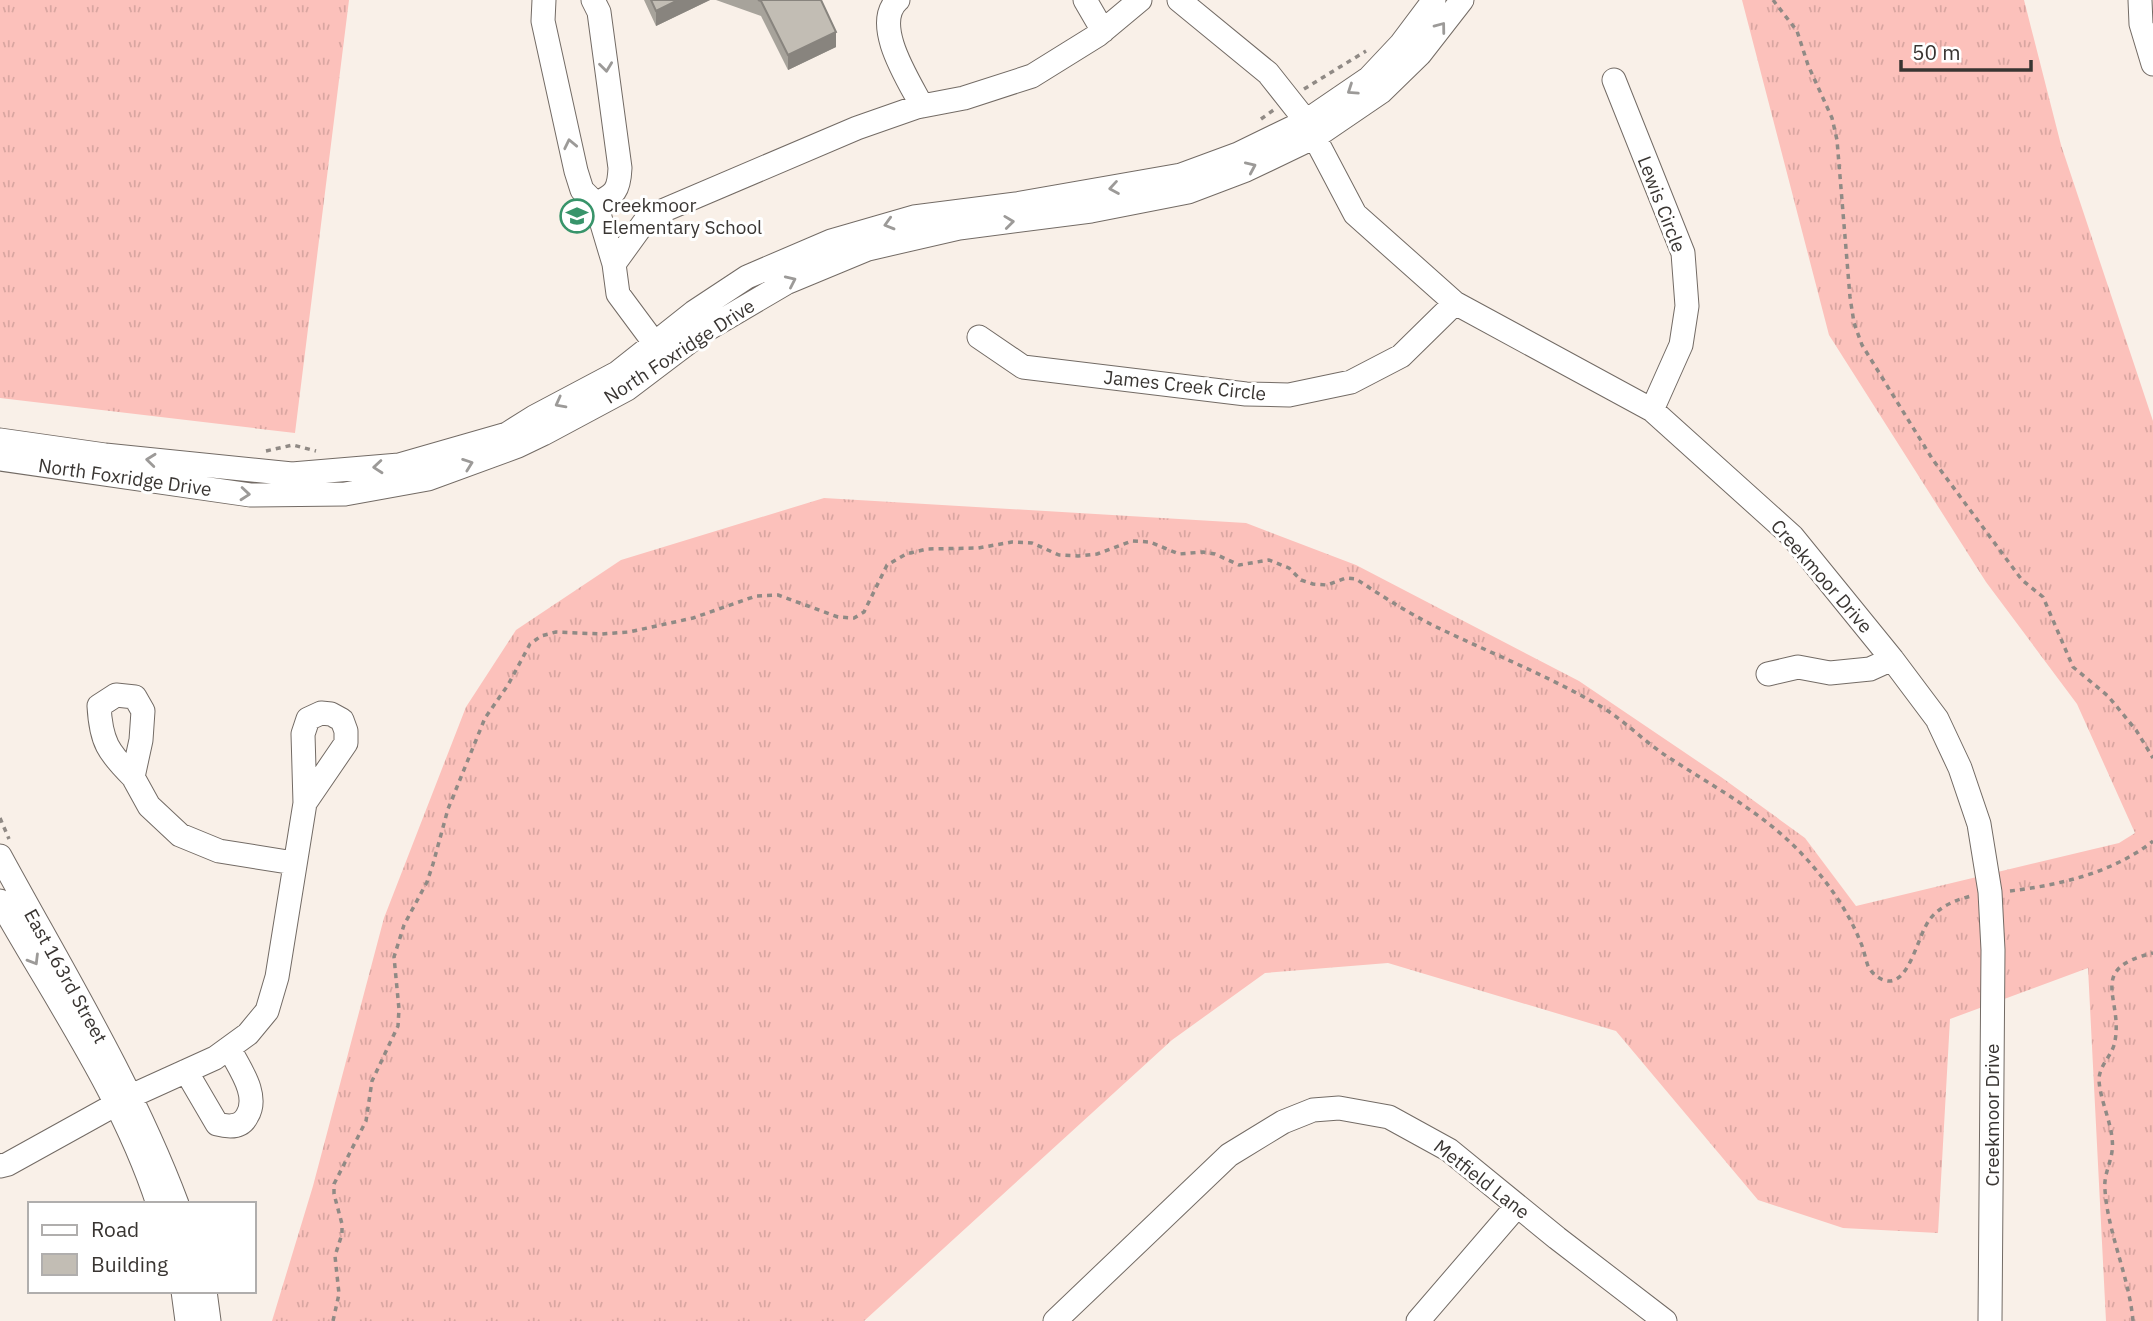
<svg xmlns="http://www.w3.org/2000/svg" width="2153" height="1321" font-family="'IBM Plex Sans',sans-serif">
	<style>
		.grass { fill: url(#grass-tufts) }
		.lines { fill: none; stroke-linecap: round; stroke-linejoin: round }
		.minor-casing { stroke: #736b65; stroke-width: 25 }
		.path { stroke: #908a85; stroke-width: 3.5; stroke-dasharray: 5 5; stroke-linecap: butt }
		.minor { stroke: #fff; stroke-width: 23 }
		.wall { fill: #a7a39b }
		.shaded-wall { fill: #88847e }
		.building { fill: #c2bdb4; stroke: #88847e; stroke-width: 2 }
		.oneway { stroke: #9c9a98 }
		.labels { text-anchor: middle; dominant-baseline: central; stroke-width: 6; stroke-linejoin: round; paint-order: stroke }
		.street-label { font-size: 19px; fill: #393532; stroke: #fff }
		.poi-label { font-size: 19px; fill: #393532; stroke: #fff; text-anchor: start }
	</style>
	<defs>
		<pattern id="grass-tufts" width="24" height="20" patternUnits="userSpaceOnUse" patternTransform="scale(1.75)"><rect width="24" height="20" fill="#fcc1bb"/><path d="M3 7l-1-3M5 7V3M7 7l1-3M15 17l-1-3M17 17v-4M19 17l1-3" fill="none" stroke="#d9a6a1"/></pattern>
	</defs>
	<rect width="100%" height="100%" fill="#f9f0e8"/>
	<path class="grass" d="M0 0H349L295 433 0 398Z
		M1742 0H2024L2061 145 2153 421V1321H2106L2088 968 1950 1019 1938 1233 1843 1228 1758 1200 1616 1031 1388 963 1265 973 1172 1040 864 1321H272L313 1186 384 918 466 707 516 630 621 560 824 498 1246 523 1356 565 1579 681 1721 777 1805 838 1856 906 2119 843 2135 833 2077 704 1986 582 1829 335Z"/>
	<g class="lines">
		<defs>
			<path id="minor" d="M544 0 543 21 576 171 582 190 596 204 614 264
				M593 0 599 12 620 168C619 191 615 194 596 204
				M898 0C871 24 909 81 922 106
				M1085 0 1103 31
				M1179 0 1268 73 1306 121 1355 214 1455 303 1652 410 1792 536 1892 659 1937 719 1960 768 1979 824 1990 892 1993 950 1990 1321
				M2140 0 2141 24 2153 64
				M1614 80 1683 253 1687 306 1681 345 1652 410
				M979 337 1023 367 1246 394 1289 395 1351 382 1401 356 1455 303
				M664 356 618 294 614 264 648 217 857 128 917 107 964 98 1032 76 1098 35 1140 0
				M0 440 105 455 292 474 399 465 507 434 534 417 617 373 694 312 747 277 831 241 914 217 1016 204 1181 175 1238 154 1306 121 1369 78 1401 44 1434 0
				M0 459 250 495 345 494 428 479 518 446 543 434 627 389 701 333 786 283 868 249 959 228 1091 211 1188 192 1246 170 1315 137 1381 92 1420 54 1462 0
				M1768 674 1798 667 1830 673 1870 669 1892 659
				M133 777C108 752 101 742 99 706L116 695 135 697 143 711 141 740 133 777 149 806 180 835 219 851 294 863
				M0 856C62 970 131 1082 177 1204
				M0 901C55 999 123 1096 158 1204
				M186 1071 217 1124C228 1127 241 1128 247 1116 260 1095 239 1068 229 1048
				M0 1166 8 1164 129 1097 215 1058 248 1034 267 1011 277 977 305 803 346 743V731L342 720 331 714 321 713 308 719 303 734 305 803
				M183 1291 187 1321
				M205 1291 209 1321
				M1055 1321 1229 1155 1283 1122 1313 1110 1339 1108 1389 1117 1449 1150 1557 1238 1665 1321
				M1418 1321 1517 1206"/>
		</defs>
		<use href="#minor" class="minor-casing"/>
		<path class="path" d="M1773 0 1797 31 1808 65 1832 118 1837 140 1850 297 1854 323 1862 345 1933 460 2022 580 2043 597 2073 667 2108 696 2136 730 2153 758
			M1304 89 1366 51
			M1261 119 1275 109
			M266 451 293 445 316 451
			M0 818 9 839
			M2010 891C2059 885 2113 873 2153 841
			M333 1321 339 1294 335 1256 342 1234V1224L334 1194V1184L366 1121 372 1081 398 1026 399 1009 394 957 404 925 427 882 433 864 448 809 485 718 508 685 530 644 541 636 556 632 601 634 629 632 693 618 756 596 778 595 838 617 854 618 864 612 887 565 906 554 927 549 978 548 1012 542 1032 543 1059 555 1078 556 1097 554 1132 541 1150 542 1179 554 1203 552 1215 554 1239 565 1269 560 1289 568 1301 580 1313 584 1327 585 1346 578 1356 579C1385 598 1416 618 1447 632 1500 657 1555 679 1605 709 1627 723 1646 743 1668 757 1714 787 1763 813 1801 853 1824 877 1848 910 1860 941 1864 949 1865 958 1868 966 1872 974 1880 980 1888 981 1910 983 1918 934 1930 919 1940 906 1956 900 1971 896
			M2133 1321C2129 1276 2108 1234 2105 1190 2103 1171 2115 1159 2112 1138 2110 1119 2100 1099 2099 1080 2099 1065 2113 1055 2115 1041 2123 997 2086 969 2153 953"/>
		<use href="#minor" class="minor"/>
	</g>
	<path class="wall" d="M644 0H710L656 26Z
		M716 0H821L836 47 788 70 761 16Z"/>
	<path class="shaded-wall" d="M678 0H710L656 26V11Z
		M836 32V47L788 70V55Z"/>
	<path class="building" d="M651 0H678L656 11Z
		M758 0H821L836 32 788 55 761 1Z"/>
	<defs><path id="oneway-chevron" d="M-2-3.5L2.5 0L-2 3.5" fill="none" stroke-width="1.6" stroke-linecap="round" stroke-linejoin="round" transform="scale(1.75)"/></defs>
	<g class="oneway">
		<use href="#oneway-chevron" transform="translate(1441 27) rotate(-53)"/>
		<use href="#oneway-chevron" transform="translate(606 67) rotate(83)"/>
		<use href="#oneway-chevron" transform="translate(1352 90) rotate(146)"/>
		<use href="#oneway-chevron" transform="translate(570 144) rotate(-102)"/>
		<use href="#oneway-chevron" transform="translate(1251 167) rotate(-24)"/>
		<use href="#oneway-chevron" transform="translate(1114 188) rotate(171)"/>
		<use href="#oneway-chevron" transform="translate(1009 222) rotate(-7)"/>
		<use href="#oneway-chevron" transform="translate(889 224) rotate(164)"/>
		<use href="#oneway-chevron" transform="translate(791 281) rotate(-25)"/>
		<use href="#oneway-chevron" transform="translate(560 403) rotate(152)"/>
		<use href="#oneway-chevron" transform="translate(151 460) rotate(-174)"/>
		<use href="#oneway-chevron" transform="translate(468 464) rotate(-20)"/>
		<use href="#oneway-chevron" transform="translate(378 467) rotate(175)"/>
		<use href="#oneway-chevron" transform="translate(245 494) rotate(5)"/>
		<use href="#oneway-chevron" transform="translate(34 960) rotate(59)"/>
	</g>
	<defs>
		<symbol id="school-ring" viewBox="-11 -11 22 22"><circle r="9.5" fill="#fff" stroke="#38946a" stroke-width="1.5"/><path d="M0-5L7-2L0 1L-7-2ZM-4 1L0 2.5L4 1V4Q0 6-4 4Z" fill="#38946a"/></symbol>
	</defs>
	<g fill-rule="evenodd">
		<use href="#school-ring" x="558" y="197" width="38" height="38"/>
	</g>
	<g class="labels">
		<g class="street-label">
			<text transform="translate(1662 204) rotate(69)">Lewis Circle</text>
			<text transform="translate(679 351) rotate(-33)">North Foxridge Drive</text>
			<text transform="translate(1185 385) rotate(6)">James Creek Circle</text>
			<text transform="translate(125 477) rotate(8)">North Foxridge Drive</text>
			<text transform="translate(1822 576) rotate(49)">Creekmoor Drive</text>
			<text transform="translate(66 976) rotate(61)">East 163rd Street</text>
			<text transform="translate(1992 1115) rotate(-90)">Creekmoor Drive</text>
			<text transform="translate(1482 1179) rotate(38)">Metfield Lane</text>
		</g>
		<g class="poi-label">
			<text x="602" y="205">Creekmoor<tspan x="602" dy="22">Elementary School</tspan></text>
		</g>
	</g>
	<rect x="28" y="1202" width="228" height="91" fill="#ffffff" stroke="#b0aead" stroke-width="2"/>
	<rect x="42" y="1225" width="35" height="10" fill="#ffffff" stroke="#b0aead" stroke-width="2"/>
	<text x="91" y="1237" font-size="21" fill="#393532">Road</text>
	<rect x="42" y="1254" width="35" height="21" fill="#c2bdb4" stroke="#b0aead" stroke-width="2"/>
	<text x="91" y="1272" font-size="21" fill="#393532">Building</text>
	<path d="M1901 60v10h130v-10" fill="none" stroke="#393532" stroke-width="3.5"/>
	<text x="1912" y="60" font-size="21" fill="#393532" stroke="#ffffff" stroke-width="5" paint-order="stroke">50 m</text>
</svg>
